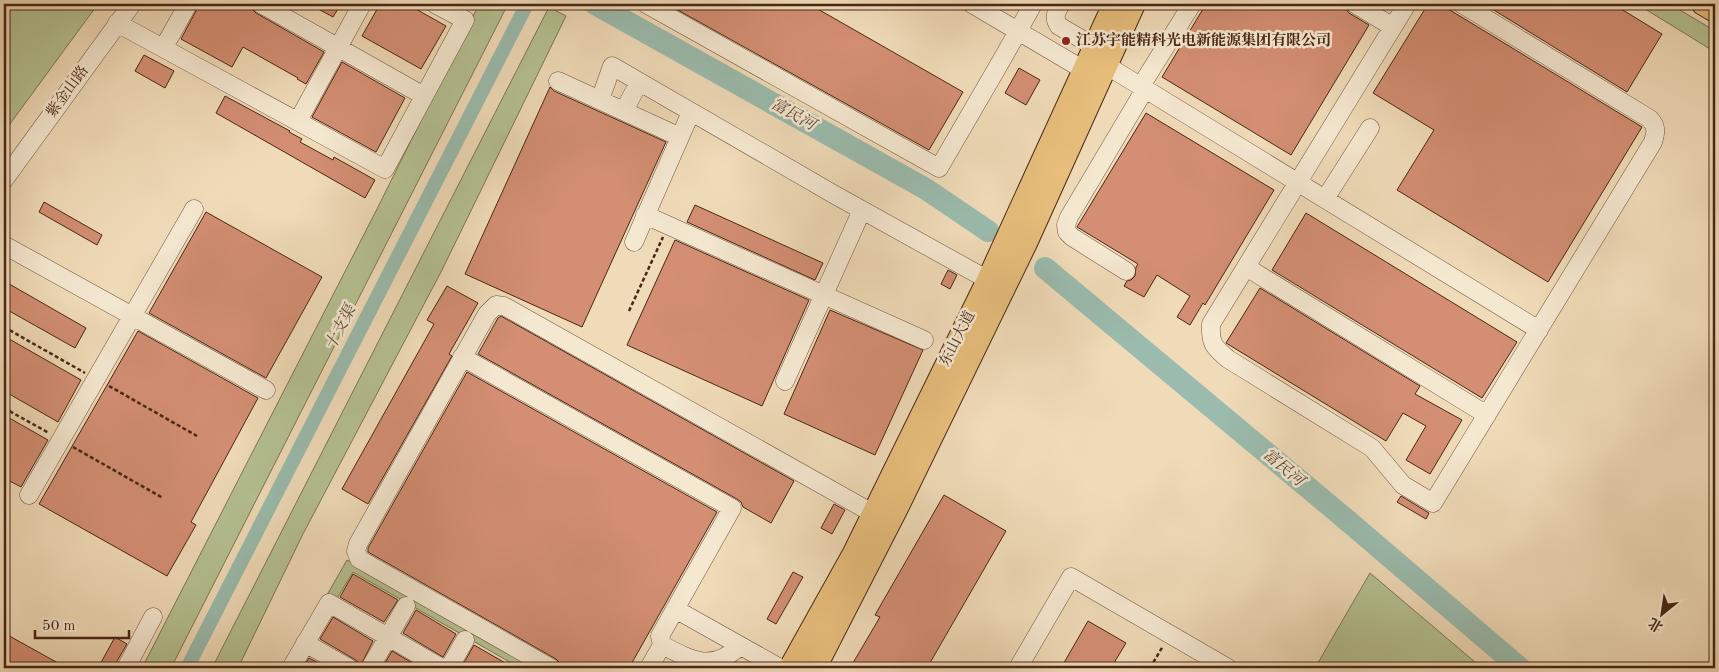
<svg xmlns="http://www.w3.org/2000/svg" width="1719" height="672" font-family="'Old Standard TT','Noto Serif SC',serif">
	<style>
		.green { fill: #b5c192; stroke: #7f7454 }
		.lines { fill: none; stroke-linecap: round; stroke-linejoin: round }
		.canal { stroke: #9abbad; stroke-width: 14 }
		.river { stroke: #9abbad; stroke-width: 22 }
		.building { fill: #d38e73; stroke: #492715 }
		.minor-casing { stroke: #73543e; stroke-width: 19 }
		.major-casing { stroke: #492715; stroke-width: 24 }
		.path { stroke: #492715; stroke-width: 2.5; stroke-dasharray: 4 2.5; stroke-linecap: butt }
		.minor { stroke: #f5e8d1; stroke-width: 18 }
		.major { stroke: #e8be7c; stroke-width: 22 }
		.poi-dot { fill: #8f2418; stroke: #f5e8d1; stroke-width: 2 }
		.labels { text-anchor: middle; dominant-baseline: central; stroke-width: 5; stroke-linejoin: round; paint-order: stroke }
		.poi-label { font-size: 15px; font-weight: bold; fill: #492715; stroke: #f5e8d1; text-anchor: start }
		.street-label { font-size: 15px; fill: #492715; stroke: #f5e8d1 }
		.water-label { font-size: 16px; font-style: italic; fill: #5d4c3b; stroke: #f5e8d1 }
	</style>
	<rect width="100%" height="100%" fill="#f0dbb8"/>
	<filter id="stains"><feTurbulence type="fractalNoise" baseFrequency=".004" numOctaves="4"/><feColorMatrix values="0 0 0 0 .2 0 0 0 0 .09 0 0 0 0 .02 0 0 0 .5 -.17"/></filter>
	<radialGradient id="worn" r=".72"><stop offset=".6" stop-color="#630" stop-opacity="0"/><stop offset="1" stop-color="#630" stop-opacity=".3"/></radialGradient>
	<path class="green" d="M4 4H98L4 132Z
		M479 4H508L171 668H142L377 209Z
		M1637 4H1670L1715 31V52Z
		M549 7 566 16 442 270 303 534 238 668H212Z
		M347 560 537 668H520L353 572 336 600 327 595Z
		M1370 573 1482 668H1315Z"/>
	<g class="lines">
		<path class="canal" d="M187 668 527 4"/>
		<path class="river" d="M595 4 926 189 988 231
			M1045 268 1348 521 1520 668"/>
	</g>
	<path class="building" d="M199 4H244L251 8 256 13 324 52 306 84 297 79 298 78 243 47 232 67 181 39 197 9Z
		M309 4H341L333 17Z
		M380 4H407L446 26 421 69 362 36Z
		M667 4H809L963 92 929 150Z
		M1206 4H1344L1346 9 1349 13 1369 25 1291 155 1162 77Z
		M1428 4H1440L1642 127 1548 282 1397 190 1434 130 1373 93Z
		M1484 4H1613L1662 34 1627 92Z
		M144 55 174 71 165 88 135 71Z
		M342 62 405 98 376 152 312 117Z
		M1019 68 1040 80 1026 105 1005 93Z
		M550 87 554 91 666 142 582 327 465 274Z
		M225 96 290 131 289 132 302 139 300 142 333 160 334 157 375 180 365 198 216 113Z
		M1146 113 1274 190 1205 305 1203 303 1190 325 1177 317 1190 296 1157 275 1144 297 1124 286 1127 281 1131 280 1135 276 1136 267 1138 264 1077 227Z
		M44 202 102 235 97 245 39 212Z
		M695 205 823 263 815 280 687 222Z
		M206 212 322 277 266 378 149 313Z
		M1306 213 1517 342 1482 398 1272 270Z
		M675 240 809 300 762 406 627 345Z
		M948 270 957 275 950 289 941 284Z
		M4 281 86 328 75 348 4 308Z
		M447 286 478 303 449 354 452 356 368 504 342 489 434 324 427 320Z
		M1260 288 1420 386 1415 394 1462 420 1430 474 1406 460 1426 426 1403 413 1386 441 1226 343Z
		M830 310 923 350 875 455 784 414Z
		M501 316 794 481 771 523 743 507 741 502 737 499 478 354 498 318Z
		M138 331 258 398 191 522 196 525 167 576 39 504Z
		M4 336 81 380 58 422 4 391Z
		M467 372 717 512 629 668H568L561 664 556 659 368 552V548Z
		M4 415 48 440 21 487 4 478Z
		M944 495 1006 531 927 668H850L880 617 875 615Z
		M1401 496 1429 513 1426 519 1397 502Z
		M834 504 845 510 832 534 821 528Z
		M793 572 803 577 776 624 767 619Z
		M353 574 398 600 384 622 340 597Z
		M416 610 456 634 443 657 403 633Z
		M333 617 373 641 360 667 358 662 354 659 320 639Z
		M1088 621 1126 643 1111 668H1061Z
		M4 633 67 668H4Z
		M115 637 127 644 113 668H98Z
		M474 645 514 668H461Z
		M392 651 421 668H382Z
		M309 658 328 668H307L304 666Z"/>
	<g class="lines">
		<defs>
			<path id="minor" d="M261 4 424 96
				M646 4 939 168 1004 56 1033 4
				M972 4 1084 70
				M1061 4C1056 12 1053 18 1059 26L1095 47
				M1355 4 1393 27
				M1407 4 1211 324C1210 344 1214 347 1228 359L1372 448 1403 485 1433 503 1653 142C1656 132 1657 127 1650 119L1462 4
				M117 23 385 169 465 20 435 4
				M164 47 188 4
				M1096 59 1539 330
				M558 81 680 137
				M1141 86 1192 4
				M600 100 612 66 835 195 999 286
				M624 111 639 82
				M298 121 362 4
				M4 180 132 4
				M1325 199 1370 128
				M645 215 924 340
				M634 242 691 112
				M4 245 266 390
				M1246 267 1487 415
				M1126 271 1072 237 1067 232 1066 225 1069 217 1145 89
				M462 357 732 508 660 636 662 645 649 668
				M785 381 862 210
				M29 495 194 209
				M675 609 780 668
				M305 643 349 668
				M662 645C693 661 712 672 740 646
				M126 668 153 617
				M291 668 329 603 442 668
				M370 668 406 606
				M449 668 465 640
				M551 668 359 559 356 551 358 544 487 314 496 305 504 306 883 519
				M1018 668 1071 577 1228 668"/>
			<path id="major" d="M1703 4 1715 11
				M790 668 854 553 988 280 1114 4
				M815 668 897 508 1026 243 1134 4"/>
		</defs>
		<use href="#minor" class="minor-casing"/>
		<use href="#major" class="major-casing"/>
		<path class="path" d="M629 311 663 237
			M4 327 85 373
			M109 386 197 436
			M4 408 49 433
			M73 447 163 498
			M1150 668 1163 646"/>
		<use href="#minor" class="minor"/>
		<use href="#major" class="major"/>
	</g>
	<circle class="poi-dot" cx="1066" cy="41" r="5"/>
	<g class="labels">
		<g class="poi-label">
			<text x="1076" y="41">江苏宇能精科光电新能源集团有限公司</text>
		</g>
		<g class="street-label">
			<text transform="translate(68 92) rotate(-54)">紫金山路</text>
			<text transform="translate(958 339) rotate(-63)">东山大道</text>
		</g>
		<g class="water-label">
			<text transform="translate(793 115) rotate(29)">富民河</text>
			<text transform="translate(341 328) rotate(-63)">十支渠</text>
			<text transform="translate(1283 468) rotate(40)">富民河</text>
		</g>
	</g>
	<rect width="1719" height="672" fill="none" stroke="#f0dbb8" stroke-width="20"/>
	<rect x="5" y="5" width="1709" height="662" fill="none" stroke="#492715" stroke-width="2.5"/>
	<rect x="10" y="10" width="1699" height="652" fill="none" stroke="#492715"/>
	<g transform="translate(1662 614) rotate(210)" stroke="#f5e8d1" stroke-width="4" paint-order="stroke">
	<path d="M0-4L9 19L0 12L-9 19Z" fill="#492715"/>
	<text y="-8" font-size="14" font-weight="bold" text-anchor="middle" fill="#492715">北</text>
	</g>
	<path d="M35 630v8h94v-8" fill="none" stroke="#492715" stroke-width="2.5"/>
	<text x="42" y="630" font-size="15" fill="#492715" stroke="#f5e8d1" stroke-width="4" paint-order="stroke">50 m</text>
	<rect width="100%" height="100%" filter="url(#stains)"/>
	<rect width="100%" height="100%" fill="url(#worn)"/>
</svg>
